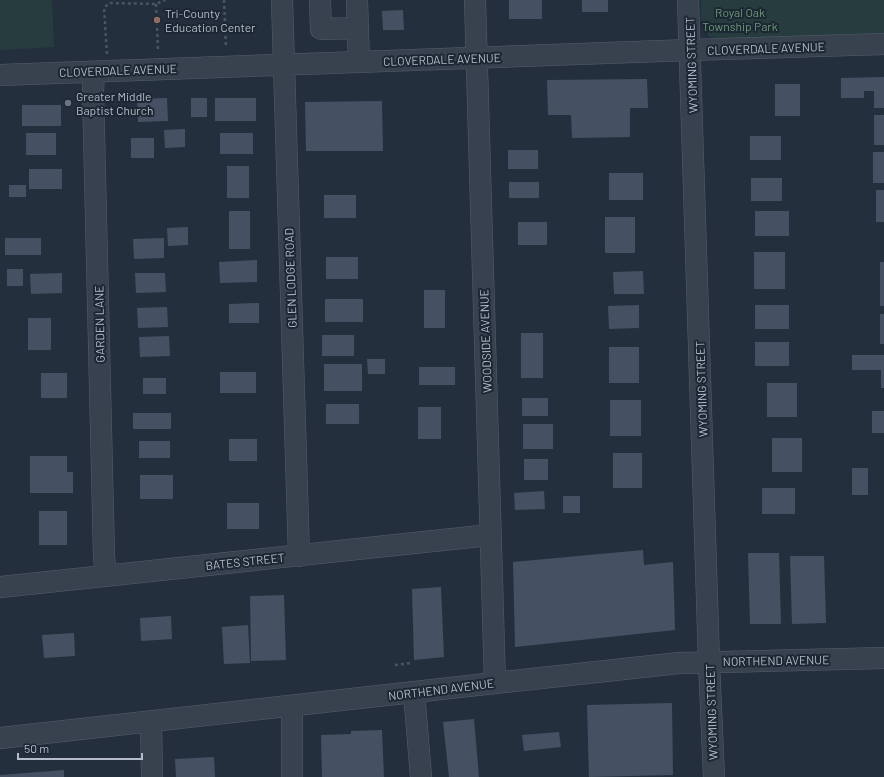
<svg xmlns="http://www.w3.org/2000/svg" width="884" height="777" font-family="Barlow,sans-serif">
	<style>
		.green { fill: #263c3f }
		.building { fill: #455162 }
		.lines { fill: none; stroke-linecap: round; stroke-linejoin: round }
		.minor-casing { stroke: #565f6c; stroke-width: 22 }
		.path { stroke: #44595c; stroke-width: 2.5; stroke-dasharray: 3 3; stroke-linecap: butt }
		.minor { stroke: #38414e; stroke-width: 21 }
		.education-dot { fill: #8d6e63; stroke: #1d2633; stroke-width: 1.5 }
		.worship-dot { fill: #6b7280; stroke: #1d2633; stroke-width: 1.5 }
		.labels { text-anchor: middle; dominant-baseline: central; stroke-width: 4; stroke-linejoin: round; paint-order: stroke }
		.park-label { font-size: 12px; fill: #6b9a76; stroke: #1d2633 }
		.poi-label { font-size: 12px; fill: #b4bcc9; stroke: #1d2633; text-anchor: start }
		.street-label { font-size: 12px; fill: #b4bcc9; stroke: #1d2633 }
	</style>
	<rect width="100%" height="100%" fill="#242f3e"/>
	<path class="green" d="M0 0H52L54 47 0 50Z
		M701 0H884V33L720 39 709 36 701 18Z"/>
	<path class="building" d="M509 0H542V19H509Z
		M582 0H608V12H582Z
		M403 10 404 30H383L382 11Z
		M884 77V108H874V91H864V98H841V78Z
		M647 79 648 108H630V137L572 138 571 115H548L547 80Z
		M775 84H800V116H775Z
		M167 98 168 121 138 122 137 99Z
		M191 98H207V117H191Z
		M215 98H256V121H215Z
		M382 101 383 151H306L305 102Z
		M22 105H61V126H22Z
		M874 115H884V145H874Z
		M185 129V147L165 148 164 130Z
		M26 133H56V155H26Z
		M220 133H253V154H220Z
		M750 136H781V160H750Z
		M131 138H154V158H131Z
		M508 150H538V169H508Z
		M873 152H884V183H873Z
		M227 166H249V198H227Z
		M29 169H62V189H29Z
		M609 173H643V200H609Z
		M751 178H782V201H751Z
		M509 182H539V198H509Z
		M9 185H26V197H9Z
		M876 190H884V222H876Z
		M324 195H356V218H324Z
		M229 211H250V249H229Z
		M755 211H789V236H755Z
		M605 217H635V253H605Z
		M518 222H547V245H518Z
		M188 227V245L168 246 167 228Z
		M5 238H41V255H5Z
		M164 238V258L134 259 133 239Z
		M754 252H785V289H754Z
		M326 257H358V279H326Z
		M257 260V282L220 283 219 262Z
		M880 262H884V306H880Z
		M7 269H23V286H7Z
		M643 271 644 294H614L613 272Z
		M62 273V293L31 294 30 274Z
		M135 273H165L166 292 136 293Z
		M424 290H445V328H424Z
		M325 299H363V322H325Z
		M259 303V323H229V304Z
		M639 305V328L609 329 608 306Z
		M755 305H789V329H755Z
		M167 307 168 327 138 328 137 308Z
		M880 314H884V344H880Z
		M28 318H51V350H28Z
		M521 333H543V378H521Z
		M322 335H354V356H322Z
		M169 336 170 356 140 357 139 337Z
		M755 342H789V366H755Z
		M609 347H639V383H609Z
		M852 355H884V388H881V370H852Z
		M367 359H385V374H368Z
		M324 364H362V391H324Z
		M419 367H455V385H419Z
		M220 372H256V393H220Z
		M41 373H67V398H41Z
		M143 378H166V394H143Z
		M767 383H797V417H767Z
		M522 398H548V416H522Z
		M610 400H641V436H610Z
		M326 404H359V424H326Z
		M418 407H441V439H418Z
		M872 411H884V433H872Z
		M133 413H171V429H133Z
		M523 424H553V449H523Z
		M772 438H802V472H772Z
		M229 439H257V461H229Z
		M139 441H170V458H139Z
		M613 453H642V488H613Z
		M30 456H67V472H73V493H30Z
		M524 459H548V480H524Z
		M852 468H868V495H852Z
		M140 475H173V499H140Z
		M762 488H795V514H762Z
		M544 491 545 509 515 510 514 493Z
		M563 496H580V513H563Z
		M227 503H259V529H227Z
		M39 511H67V545H39Z
		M643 550 644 565 673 562 675 630 515 647 513 562Z
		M748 553H779L781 624H750Z
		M790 556H824L826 623 792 624Z
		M441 587 444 657 414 660 412 589Z
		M284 595 286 660 251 661 250 596Z
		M171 616 172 639 141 641 140 618Z
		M248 625 250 663 224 664 222 627Z
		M74 633 75 656 44 658 42 635Z
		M672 703 673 775 589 777 587 705Z
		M474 719 479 777H449L443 722Z
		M382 730 384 777H322L321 735 351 734V731Z
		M559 732 561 747 524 751 522 735Z
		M214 757 215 777H176L175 759Z
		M64 770V777H0V775Z"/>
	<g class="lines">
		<defs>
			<path id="minor" d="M282 0 299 556
				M320 0 321 29 358 28
				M357 0 359 62
				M475 0 495 683
				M688 0 709 662 714 777
				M94 72 93 91 104 556 106 576
				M0 75 690 50 884 44
				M0 587 490 535
				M414 692 421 777
				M292 706V777
				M151 722 152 777
				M0 738 495 683 679 663 884 658"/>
		</defs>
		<use href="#minor" class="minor-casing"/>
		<path class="path" d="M224 0 226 48
			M156 4 158 50
			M107 54 104 8 109 3 156 4 165 0
			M395 665 412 663"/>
		<use href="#minor" class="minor"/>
	</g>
	<circle class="education-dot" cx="157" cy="20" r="4"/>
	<circle class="worship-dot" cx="68" cy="103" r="4"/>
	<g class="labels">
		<g class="park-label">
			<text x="740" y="12">Royal Oak<tspan x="740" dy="14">Township Park</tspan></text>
		</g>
		<g class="poi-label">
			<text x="165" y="13">Tri-County<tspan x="165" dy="14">Education Center</tspan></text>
			<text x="76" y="96">Greater Middle<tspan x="76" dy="14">Baptist Church</tspan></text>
		</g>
		<g class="street-label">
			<text transform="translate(766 48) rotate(-2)">CLOVERDALE AVENUE</text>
			<text transform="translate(442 59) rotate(-2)">CLOVERDALE AVENUE</text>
			<text transform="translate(691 65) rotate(-92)">WYOMING STREET</text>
			<text transform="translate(118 70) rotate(-2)">CLOVERDALE AVENUE</text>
			<text transform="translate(290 278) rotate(-92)">GLEN LODGE ROAD</text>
			<text transform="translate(99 324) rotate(-91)">GARDEN LANE</text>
			<text transform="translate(485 341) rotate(-92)">WOODSIDE AVENUE</text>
			<text transform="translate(701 389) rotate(-92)">WYOMING STREET</text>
			<text transform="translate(245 561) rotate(-6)">BATES STREET</text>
			<text transform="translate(776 660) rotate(-1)">NORTHEND AVENUE</text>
			<text transform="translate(441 689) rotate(-7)">NORTHEND AVENUE</text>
			<text transform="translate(711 712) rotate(-92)">WYOMING STREET</text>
		</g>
	</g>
	<path d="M18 753v6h124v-6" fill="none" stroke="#b4bcc9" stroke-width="2"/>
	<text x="24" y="753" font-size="12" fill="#b4bcc9" stroke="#1d2633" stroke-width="3" paint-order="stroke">50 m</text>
</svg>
